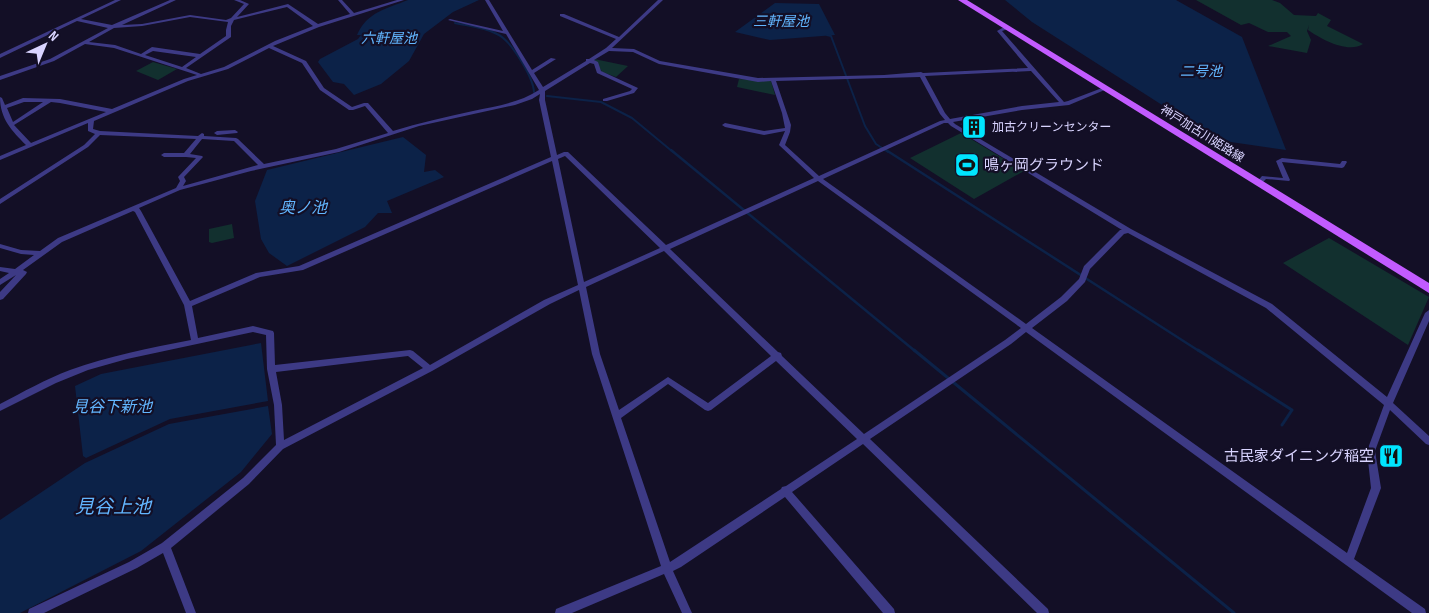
<svg xmlns="http://www.w3.org/2000/svg" width="1429" height="613" font-family="'Sofia Sans Condensed','Noto Sans JP',sans-serif">
	<style>
		.green { fill: #12302f }
		.water { fill: #0c2248 }
		.lines { fill: none; stroke-linecap: round; stroke-linejoin: round }
		.stream-far2 { stroke: #0c2248; stroke-width: 2 }
		.stream-far1 { stroke: #0c2248; stroke-width: 2.5 }
		.stream { stroke: #0c2248; stroke-width: 3 }
		.building { fill: #241b47 }
		.minor { fill: #3d3a85; fill-rule: evenodd }
		.primary { fill: #c25bff; fill-rule: evenodd }
		.labels { text-anchor: middle; dominant-baseline: central; stroke-width: 4.5; stroke-linejoin: round; paint-order: stroke }
		.far-poi-label { font-size: 12px; fill: #d9d4ff; stroke: #130f26; text-anchor: start }
		.far-street-label { font-size: 12px; fill: #d9d4ff; stroke: #130f26 }
		.far-water-label { font-size: 14px; font-style: italic; fill: #62b6ff; stroke: #130f26 }
		.poi-label { font-size: 15px; fill: #d9d4ff; stroke: #130f26; text-anchor: start }
		.water-label { font-size: 16px; font-style: italic; fill: #62b6ff; stroke: #130f26 }
		.near-water-label { font-size: 19px; font-style: italic; fill: #62b6ff; stroke: #130f26 }
	</style>
	<rect width="100%" height="100%" fill="#130f26"/>
	<path class="green" d="M1196 0H1272L1280 3 1294 15 1316 16 1318 13 1331 20 1327 26 1363 44C1348 54 1321 39 1308 30L1309 25 1307 31 1311 40 1307 53 1268 46 1291 36 1287 32H1268L1249 23 1241 25Z
		M594 59 628 66 616 77 602 72Z
		M153 62 177 69 158 80 136 71Z
		M739 79 771 81 775 95 737 87Z
		M961 133 1024 171 974 199 910 158Z
		M232 224 234 238 212 243 209 242V229Z
		M1329 238 1429 297 1408 345 1283 263Z"/>
	<path class="water" d="M408 0H479L453 12 424 34 409 61 381 84 354 95 344 84 333 82 318 62 320 59 358 39 361 35H357C367 12 386 9 408 0Z
		M1005 0H1176L1242 37 1286 150 1217 140 1032 22Z
		M775 3 819 4 835 35 770 40 735 32Z
		M403 137 426 155 424 172 435 170 444 177 387 201 392 213H378L365 227 287 266 269 253 261 239 255 201 267 170Z
		M261 343 268 401 170 419 86 458 83 456 75 386 101 374Z
		M268 406 272 434 241 472 141 551 20 613H0V520L85 463 169 424Z"/>
	<g class="lines">
		<path class="stream-far2" d="M455 23C469 26 484 27 497 34 511 40 533 77 534 92
			M827 35 831 36 865 126 876 144 888 152
			M547 96 601 102 632 118 673 152"/>
		<path class="stream-far1" d="M671 150 915 351
			M886 150 1199 351"/>
		<path class="stream" d="M914 350 1234 613
			M1198 350 1292 410 1282 425"/>
	</g>
	<path class="building" d="M970 121 987 131 979 135 960 124Z"/>
	<g class="lines">
		<path class="minor" d="M115 0H121L81 19 112 25 170 0H176L122 25 142 24 190 15 226 20 231 18 244 4 234 0H240L249 4 237 17 288 4 318 24 350 14 338 0H342L354 13 397 0H404L319 27 273 46 306 61 324 88 352 107 364 103H368L393 131C419 123 446 117 473 111 496 106 519 103 539 90L506 34 448 20 450 19 503 31 485 0H489L532 70 551 58 556 59 534 73 543 87 586 61V59H589L606 48 616 39 560 16V14H564L619 37 658 0H663L612 48 634 49 660 61 758 78 884 75 921 72 923 73 1028 68 997 31 1004 27H1008V29L1002 31 1064 102 1068 101 1102 88 1107 89 1069 105 1022 110 953 122 955 124 1131 229 1272 304 1387 397 1425 313 1429 310V321L1393 403 1429 436V445L1426 444 1390 410 1375 451 1381 488 1354 559 1425 609 1426 613H1412L1026 332 1011 344 870 439 1048 609 1049 613H1037L863 444 792 492 894 609 895 613H883L785 497 681 567 673 571 692 613H682L664 574 572 613H555L556 609 661 566 592 354 579 290 550 304 432 371 283 449 249 484 171 548 196 613H186L163 553 137 568 44 613H28L29 609 129 562 162 543 243 478 276 445 274 405 267 369 266 335 253 332 127 359 88 370 56 383 0 411V404C23 392 46 379 70 370 109 356 150 348 191 340L184 305 135 212 133 211 62 242 23 270 27 272 26 274 3 299 0 300V292L16 275 0 285V279L9 273 0 271V267L15 269 34 255 21 254 0 248V244L21 250 40 251 58 238 176 188 180 181 178 177 196 158 186 157H164L161 155 164 153H184L196 139 100 135 88 147 0 204V199L84 145 95 134 88 131V123L0 160V156L26 145C12 131 0 119 0 97L2 98 5 105 23 98 60 99 112 109 184 79 197 75 114 48 85 44 54 61 0 80V76L50 59 108 28 77 21 2 57 0 58V54ZM287 7 313 26 275 41 224 67 201 74 186 68 231 37V26L234 20ZM190 17 228 22 226 30V36L200 54 152 47 141 54 115 45 89 42 114 28 142 26ZM269 48 302 63 320 90 349 110H353L365 106 388 133 336 149 264 164 238 139 236 138 204 136V134L202 133 198 136 100 131 93 129 94 121 188 81 228 69ZM153 51 196 57 182 67 145 55ZM609 51 633 52 659 64 758 82 771 81 782 113 785 128 764 131 725 123 722 125 725 127 764 135 785 131 779 145 814 178 666 245 568 152H564L557 155 545 100V91L590 63 594 64 597 73 632 89 630 91 603 99V101H607L634 93 638 88 601 71 598 62 594 60ZM1031 71 1059 102 1022 106 950 119 945 113 925 76ZM920 77 940 114 945 120 940 121 819 176 785 145 790 132 791 125 776 81ZM540 94 539 100 551 157 299 266 256 273 190 301 141 211 139 208 180 190 251 171 339 152 419 126 515 105 532 99ZM24 102H43L13 122 7 108ZM51 102 60 103 106 112 31 143 14 125ZM944 123H948L951 126 1122 230H1120L1084 266 1079 279 1061 297 1026 324 823 179ZM202 139 234 141 258 165 183 186 186 181 184 177 203 157 202 156 190 154ZM565 156 660 248 584 282 558 159ZM552 161 578 285 544 300 430 365 413 351 410 350 275 365 274 333 273 331 253 326 198 338 192 306 260 277 303 270ZM818 181 1021 328 1005 340 864 434 782 356 781 353 778 352 670 249ZM1128 233 1266 308 1384 405 1367 451 1371 488 1347 553 1032 328 1067 301 1085 282 1090 269 1124 234ZM664 251 771 356 708 403 668 377 619 410 600 354 586 287ZM408 356 423 368 284 440 282 405 276 372ZM776 361 857 439 786 486 782 487 781 489 670 562 621 418 668 384 705 410 708 411 711 410Z
			M235 130 238 132 237 133 217 135 214 133 217 131Z
			M1282 158 1340 164 1342 161H1346L1347 162 1344 167 1342 168 1282 162 1290 180 1289 181 1266 179 1261 184H1257L1256 183 1262 176 1283 178 1276 161Z"/>
		<path class="primary" d="M958 0H967L1429 283V293Z"/>
	</g>
	<defs>
		<symbol id="building-square" viewBox="-11 -11 22 22"><rect x="-9" y="-9" width="18" height="18" rx="4" fill="#00e5ff" stroke="#130f26"/><path d="M-4-6H4V6H1V3H-1V6H-4ZM-2.5-4.3h1.7v1.8h-1.7ZM.8-4.3h1.7v1.8H.8ZM-2.5-1h1.7V.8h-1.7ZM.8-1h1.7V.8H.8Z" fill="#111"/></symbol>
		<symbol id="stadium-square" viewBox="-11 -11 22 22"><rect x="-9" y="-9" width="18" height="18" rx="4" fill="#00e5ff" stroke="#130f26"/><path d="M0-5a6.5 5 0 1 0 0 10a6.5 5 0 1 0 0-10ZM-3.5-1.8h7v3.6h-7Z" fill="#111"/></symbol>
		<symbol id="restaurant-square" viewBox="-11 -11 22 22"><rect x="-9" y="-9" width="18" height="18" rx="4" fill="#00e5ff" stroke="#130f26"/><path d="M-5-6h1v4h1v-4h1v4h1v-4h1v5L-1.5 .5V6h-2V.5L-5-1ZM5-6V6H3V1.5H1.5Q1.5-4 5-6Z" fill="#111"/></symbol>
	</defs>
	<g fill-rule="evenodd">
		<use href="#building-square" x="960" y="113" width="28" height="28"/>
		<use href="#stadium-square" x="953" y="151" width="28" height="28"/>
		<use href="#restaurant-square" x="1377" y="442" width="28" height="28"/>
	</g>
	<g class="labels">
		<g class="far-poi-label">
			<text x="992" y="127">加古クリーンセンター</text>
		</g>
		<g class="far-street-label">
			<text transform="translate(1202 134) rotate(32)">神戸加古川姫路線</text>
		</g>
		<g class="far-water-label">
			<text x="781" y="21">三軒屋池</text>
			<text x="389" y="38">六軒屋池</text>
			<text x="1201" y="71">二号池</text>
		</g>
		<g class="poi-label">
			<text x="984" y="165">鳴ヶ岡グラウンド</text>
			<text x="1374" y="456" text-anchor="end">古民家ダイニング稲空</text>
		</g>
		<g class="water-label">
			<text x="303" y="208">奥ノ池</text>
			<text x="112" y="407">見谷下新池</text>
		</g>
		<g class="near-water-label">
			<text x="113" y="507">見谷上池</text>
		</g>
	</g>
	<g transform="translate(45 45) rotate(44)" stroke="#130f26" stroke-width="4" paint-order="stroke">
	<path d="M0-4L9 19L0 12L-9 19Z" fill="#d9d4ff"/>
	<text y="-8" font-size="14" font-weight="bold" text-anchor="middle" fill="#d9d4ff">N</text>
	</g>
</svg>
